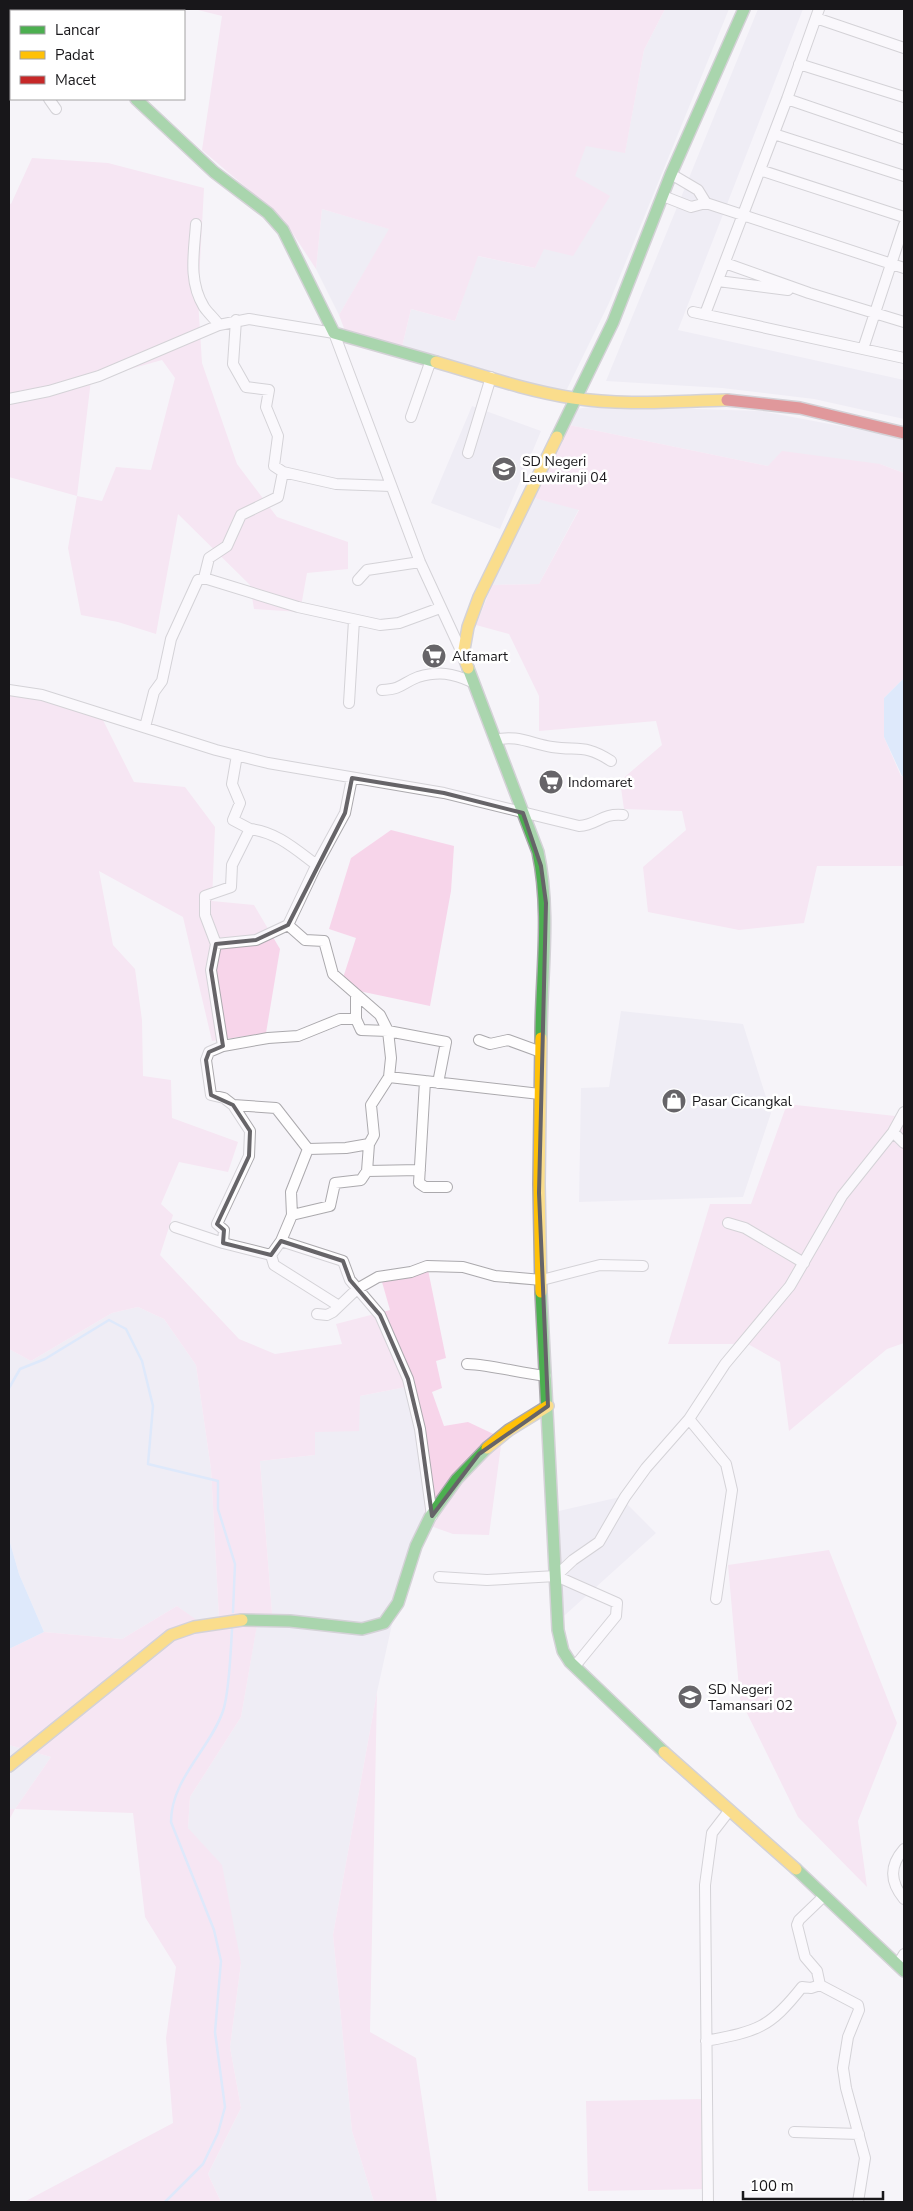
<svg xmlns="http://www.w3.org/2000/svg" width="913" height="2211" font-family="'Nunito Sans',sans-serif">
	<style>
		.built { fill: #e7e4ef }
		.green { fill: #f7d5ea; fill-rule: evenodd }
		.water { fill: #c1dbfc }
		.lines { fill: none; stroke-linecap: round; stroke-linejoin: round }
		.stream { stroke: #c1dbfc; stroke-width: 2.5 }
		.street-casing { stroke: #aba9ad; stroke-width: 12 }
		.fast-casing { stroke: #aba9ad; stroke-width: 14 }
		.slow-casing { stroke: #aba9ad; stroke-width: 14 }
		.jam-casing { stroke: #aba9ad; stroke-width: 14 }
		.street { stroke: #fefdfe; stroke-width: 10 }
		.fast { stroke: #4caf50; stroke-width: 11 }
		.slow { stroke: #ffc107; stroke-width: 11 }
		.jam { stroke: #c62828; stroke-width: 11 }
		.marked { fill: none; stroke: #666468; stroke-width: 4; stroke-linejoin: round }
		.labels { text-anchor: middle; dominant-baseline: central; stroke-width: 5; stroke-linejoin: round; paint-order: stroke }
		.poi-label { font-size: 14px; fill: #18171a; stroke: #fff; text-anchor: start }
	</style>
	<rect width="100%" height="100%" fill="#f6f4f9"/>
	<path class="built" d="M665 9H729L609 303 567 389 556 391 402 347 411 309 455 321 477 256 535 268 586 145 625 152 644 50Z
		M758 9H803L678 330 904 380V419L814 399 722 388 606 381Z
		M322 209 390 229 339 315 316 269Z
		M472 406 541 431 500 529 431 503Z
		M596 406 761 411 904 438V473L880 464 768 466 569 425 576 409Z
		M534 498 579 509 539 584 492 585Z
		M621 1011 743 1024 771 1113 743 1197 579 1202 581 1088 609 1087Z
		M138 1307 164 1319 196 1365 211 1469 219 1618 198 1622 177 1606 122 1639 44 1632 19 1574 9 1539V1349L31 1361 112 1313Z
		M411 1386 423 1428 425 1524 406 1561 377 1692 333 1935 352 2131 374 2202H221L208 2174 241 2108 230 2047 241 1963 188 1828 190 1797 241 1717 257 1624 273 1625 260 1461 315 1455V1432L360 1396Z
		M620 1497 656 1533 555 1624 550 1513Z
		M9 1745 51 1757 15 1809H9Z"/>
	<path class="green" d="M40 9H158V11H43Z
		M194 9H665L644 50 625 153 586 146 575 176 610 196 573 256 544 249 535 268 478 256 455 321 411 309 402 347 345 331 339 315 389 229 322 209 316 269 284 220 202 150 222 16Z
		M32 158 108 163 204 188 198 300 202 363 237 464 277 517 348 542V569L307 573 300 612 254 609 250 585 178 514 156 634 118 622 81 615 68 548 77 496 9 477V203L11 204ZM162 360 175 378 151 470 116 467 102 501 77 496 91 380Z
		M569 425 768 466 782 451 880 464 904 473V678L884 698V737L901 776H904V866H817L804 923 739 930 648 912 643 867 686 830 682 811 624 809 620 781 662 745 656 721 539 731V696L509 634 476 625 492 585 539 584 579 510 534 498Z
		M9 688 98 710 134 782 185 787 215 827 212 901 254 905 280 949 266 1033 212 1041 183 917 99 871 113 945 135 969 142 1020 143 1076 171 1080 172 1118 238 1142 228 1172 179 1162 161 1204 173 1215 160 1255 239 1339 275 1354 342 1344 336 1324 390 1310 382 1282 427 1265 446 1358 436 1361 442 1388 432 1392 444 1426 468 1422 502 1438 489 1535 453 1534 425 1524 423 1428 411 1386 360 1396 359 1431 315 1432V1455L260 1461 273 1625H257L241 1717 190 1797 188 1828 222 1865 241 1963 230 2047 241 2108 208 2174 221 2202H24L173 2123 166 2038 176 1967 145 1917 133 1813 15 1809 9 1820V1809H15L51 1757 9 1745V1649L44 1632 122 1639 177 1606 198 1621 219 1618 211 1469 196 1365 164 1319 138 1307 112 1313 31 1361 9 1349Z
		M391 830 454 846 451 891 430 1006 340 987 356 938 329 929 351 858Z
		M787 1104 904 1117V1343L887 1349 789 1431 780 1362 748 1344H668L710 1204H751Z
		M829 1550 897 1723 858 1821 867 1887 798 1817 740 1699 728 1565Z
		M377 1692 370 2032 416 2058 437 2202H374L352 2131 333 1935Z
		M707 2099 709 2189 588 2191 586 2101Z"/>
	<path class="water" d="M904 678V776H902L884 737V698Z
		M9 1539 19 1574 44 1632 9 1649Z"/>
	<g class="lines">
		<path class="stream" d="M9 1388 20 1369 45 1359 109 1320 126 1329 142 1361 153 1406 148 1464 218 1481V1509L235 1564 233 1612
			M165 2202 203 2164 218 2133 225 2107 215 2032 221 1961 214 1930 171 1822C171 1779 210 1749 223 1711 229 1694 231 1649 232 1629"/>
		<defs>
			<path id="street" d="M154 11V9
				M816 18 904 48
				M799 64 904 97
				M49 99 56 109
				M787 99 904 139
				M774 134 904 176
				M760 170 904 217
				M671 174 698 190 706 203
				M663 196 691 207 706 203 904 268
				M196 224C194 253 188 281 204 307 208 313 215 319 219 325
				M725 263 809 293 904 322
				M718 281 788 290
				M693 312 904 358
				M705 314 787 99 819 9
				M863 349 904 225
				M9 399 49 391 99 376 219 325 249 319 334 333 420 562 463 655
				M411 417 431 360
				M468 453 491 377
				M283 472 336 484 391 486
				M204 578 209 558 227 546 241 515 278 497 283 472 274 466 278 436 266 407 269 390 246 387 233 364 236 320
				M358 580 367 570 420 562
				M9 690 42 695 216 750 268 763 444 793 579 826C598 825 601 813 623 815
				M382 690C403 689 402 683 418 677 439 671 452 673 472 682
				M349 703 354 620
				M145 727 154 692 162 681 171 639 198 580 204 578 298 607 380 625 399 623 440 608
				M495 740C516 734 532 744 552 747 578 751 585 744 611 761
				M237 755 232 784 240 803 233 820 250 829 232 865 231 887 205 896V915L216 944 211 970 223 1046 209 1052 206 1060 211 1095 224 1098 233 1105 276 1108 308 1149 291 1192 292 1215 281 1241 343 1261 350 1280 380 1315 408 1379 420 1429 432 1516
				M250 829C276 832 294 848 314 863L316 866 288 925 305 940 324 941 333 974 380 1015 388 1031 391 1058 389 1077 371 1105 374 1135 369 1144 346 1148 308 1149
				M316 866 345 813 352 778
				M216 944 256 940 288 925
				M356 994V1019L361 1030 388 1031 446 1042 438 1083
				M479 1040 490 1044 508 1040 541 1052
				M223 1046 268 1038 298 1036 340 1019H356
				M389 1077 540 1094
				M425 1081 419 1183 425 1187H447
				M233 1105 250 1131 249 1156 217 1224 224 1230 223 1243 271 1255
				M893 1132 904 1143
				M367 1171 420 1170
				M292 1215 330 1206 335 1183 361 1180 367 1171 369 1144
				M728 1223 745 1228 804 1263
				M175 1227 223 1243
				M281 1241 271 1255 274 1265 339 1306
				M317 1314 327 1315 333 1312 357 1289 378 1277 411 1272 427 1266 463 1267 495 1276 542 1280 600 1265 643 1266
				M467 1364C493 1365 519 1373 546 1376
				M689 1419 726 1464 732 1490 716 1599
				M556 1576 573 1560 599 1542 625 1497 646 1468 689 1419 725 1364 790 1286 842 1196 893 1132 904 1112
				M439 1577 487 1580 556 1576 617 1603 616 1616 575 1666
				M904 1849C889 1866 890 1882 904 1899
				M823 1897 799 1920 797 1925 805 1957 817 1971 820 1985 858 2005 859 2010 848 2037 843 2068 846 2088 865 2158 858 2202
				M898 1964 904 1954
				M706 2041C757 2031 769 2029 802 1987L811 1988 820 1985
				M794 2132 859 2134
				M708 2202 705 1885 712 1833 729 1811"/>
			<path id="fast" d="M136 99 214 172 268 213 283 230 334 333 436 362
				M557 437 613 322 671 174 744 9
				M468 668 538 852C551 913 541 976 541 1038
				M541 1292 558 1630 563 1651 570 1662 664 1752
				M242 1620 290 1621 362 1629 384 1623 398 1603 416 1546 430 1517 457 1479 487 1448
				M796 1869 904 1971"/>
			<path id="slow" d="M34 9 37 11
				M436 362C481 375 527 391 573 398 624 406 676 401 727 400
				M468 668 463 655 468 627 479 597 557 437
				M541 1038 539 1184 541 1292
				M487 1448 509 1430 548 1406
				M664 1752 796 1869
				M9 1766 171 1635 194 1627 242 1620"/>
			<path id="jam" d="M727 400 800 408 904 433"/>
		</defs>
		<use href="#street" class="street-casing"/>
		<use href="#fast" class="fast-casing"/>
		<use href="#slow" class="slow-casing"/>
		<use href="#jam" class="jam-casing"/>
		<use href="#street" class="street"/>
		<use href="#fast" class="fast"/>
		<use href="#slow" class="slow"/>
		<use href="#jam" class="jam"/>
	</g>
	<path d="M0 0H913V2211H0ZM352 778 444 793 523 813 541 866 546 903 539 1193 548 1406 479 1454 432 1516 420 1429 408 1379 380 1315 350 1280 343 1261 281 1241 271 1255 223 1243 224 1230 217 1224 249 1156 250 1131 233 1105 211 1095 206 1060 209 1052 223 1046 211 970 216 944 256 940 288 925 345 813Z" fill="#f6f4f9" fill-opacity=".55" fill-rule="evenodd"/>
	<path class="marked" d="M352 778 444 793 523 813 541 866 546 903 539 1193 548 1406 479 1454 432 1516 420 1429 408 1379 380 1315 350 1280 343 1261 281 1241 271 1255 223 1243 224 1230 217 1224 249 1156 250 1131 233 1105 211 1095 206 1060 209 1052 223 1046 211 970 216 944 256 940 288 925 345 813Z"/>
	<defs>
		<symbol id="school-disc" viewBox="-11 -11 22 22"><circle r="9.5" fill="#666468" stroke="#fff"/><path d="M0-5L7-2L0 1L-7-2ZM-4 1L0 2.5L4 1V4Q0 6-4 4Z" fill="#fff"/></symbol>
		<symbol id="supermarket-disc" viewBox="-11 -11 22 22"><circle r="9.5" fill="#666468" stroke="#fff"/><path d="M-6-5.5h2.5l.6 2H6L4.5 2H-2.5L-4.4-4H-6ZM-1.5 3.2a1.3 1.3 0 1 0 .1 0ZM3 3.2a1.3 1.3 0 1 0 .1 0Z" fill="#fff"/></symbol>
		<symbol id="shop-disc" viewBox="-11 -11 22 22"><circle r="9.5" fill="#666468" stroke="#fff"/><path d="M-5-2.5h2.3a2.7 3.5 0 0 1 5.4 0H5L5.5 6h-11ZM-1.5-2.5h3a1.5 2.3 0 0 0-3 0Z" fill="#fff"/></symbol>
	</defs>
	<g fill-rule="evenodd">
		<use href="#school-disc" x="490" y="455" width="28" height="28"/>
		<use href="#supermarket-disc" x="420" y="642" width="28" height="28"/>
		<use href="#supermarket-disc" x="537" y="768" width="28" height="28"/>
		<use href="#shop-disc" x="660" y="1087" width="28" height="28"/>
		<use href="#school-disc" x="676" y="1683" width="28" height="28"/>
	</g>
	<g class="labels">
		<g class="poi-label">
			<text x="522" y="461">SD Negeri<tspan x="522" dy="16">Leuwiranji 04</tspan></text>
			<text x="452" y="656">Alfamart</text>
			<text x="568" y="782">Indomaret</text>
			<text x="692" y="1101">Pasar Cicangkal</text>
			<text x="708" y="1689">SD Negeri<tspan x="708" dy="16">Tamansari 02</tspan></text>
		</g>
	</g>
	<rect width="913" height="2211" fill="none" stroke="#18171a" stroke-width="20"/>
	<rect x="10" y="10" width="175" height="90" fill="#ffffff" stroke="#a3a2a3"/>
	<rect x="20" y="26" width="25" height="8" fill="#4caf50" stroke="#a3a2a3"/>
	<text x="55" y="35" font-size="15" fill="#18171a">Lancar</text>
	<rect x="20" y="51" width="25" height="8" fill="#ffc107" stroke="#a3a2a3"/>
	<text x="55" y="60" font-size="15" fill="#18171a">Padat</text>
	<rect x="20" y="76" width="25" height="8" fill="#c62828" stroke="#a3a2a3"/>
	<text x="55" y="85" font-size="15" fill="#18171a">Macet</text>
	<path d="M743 2191v8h140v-8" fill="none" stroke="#18171a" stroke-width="2.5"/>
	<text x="750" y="2191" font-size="15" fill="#18171a" stroke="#ffffff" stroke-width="4" paint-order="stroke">100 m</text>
</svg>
